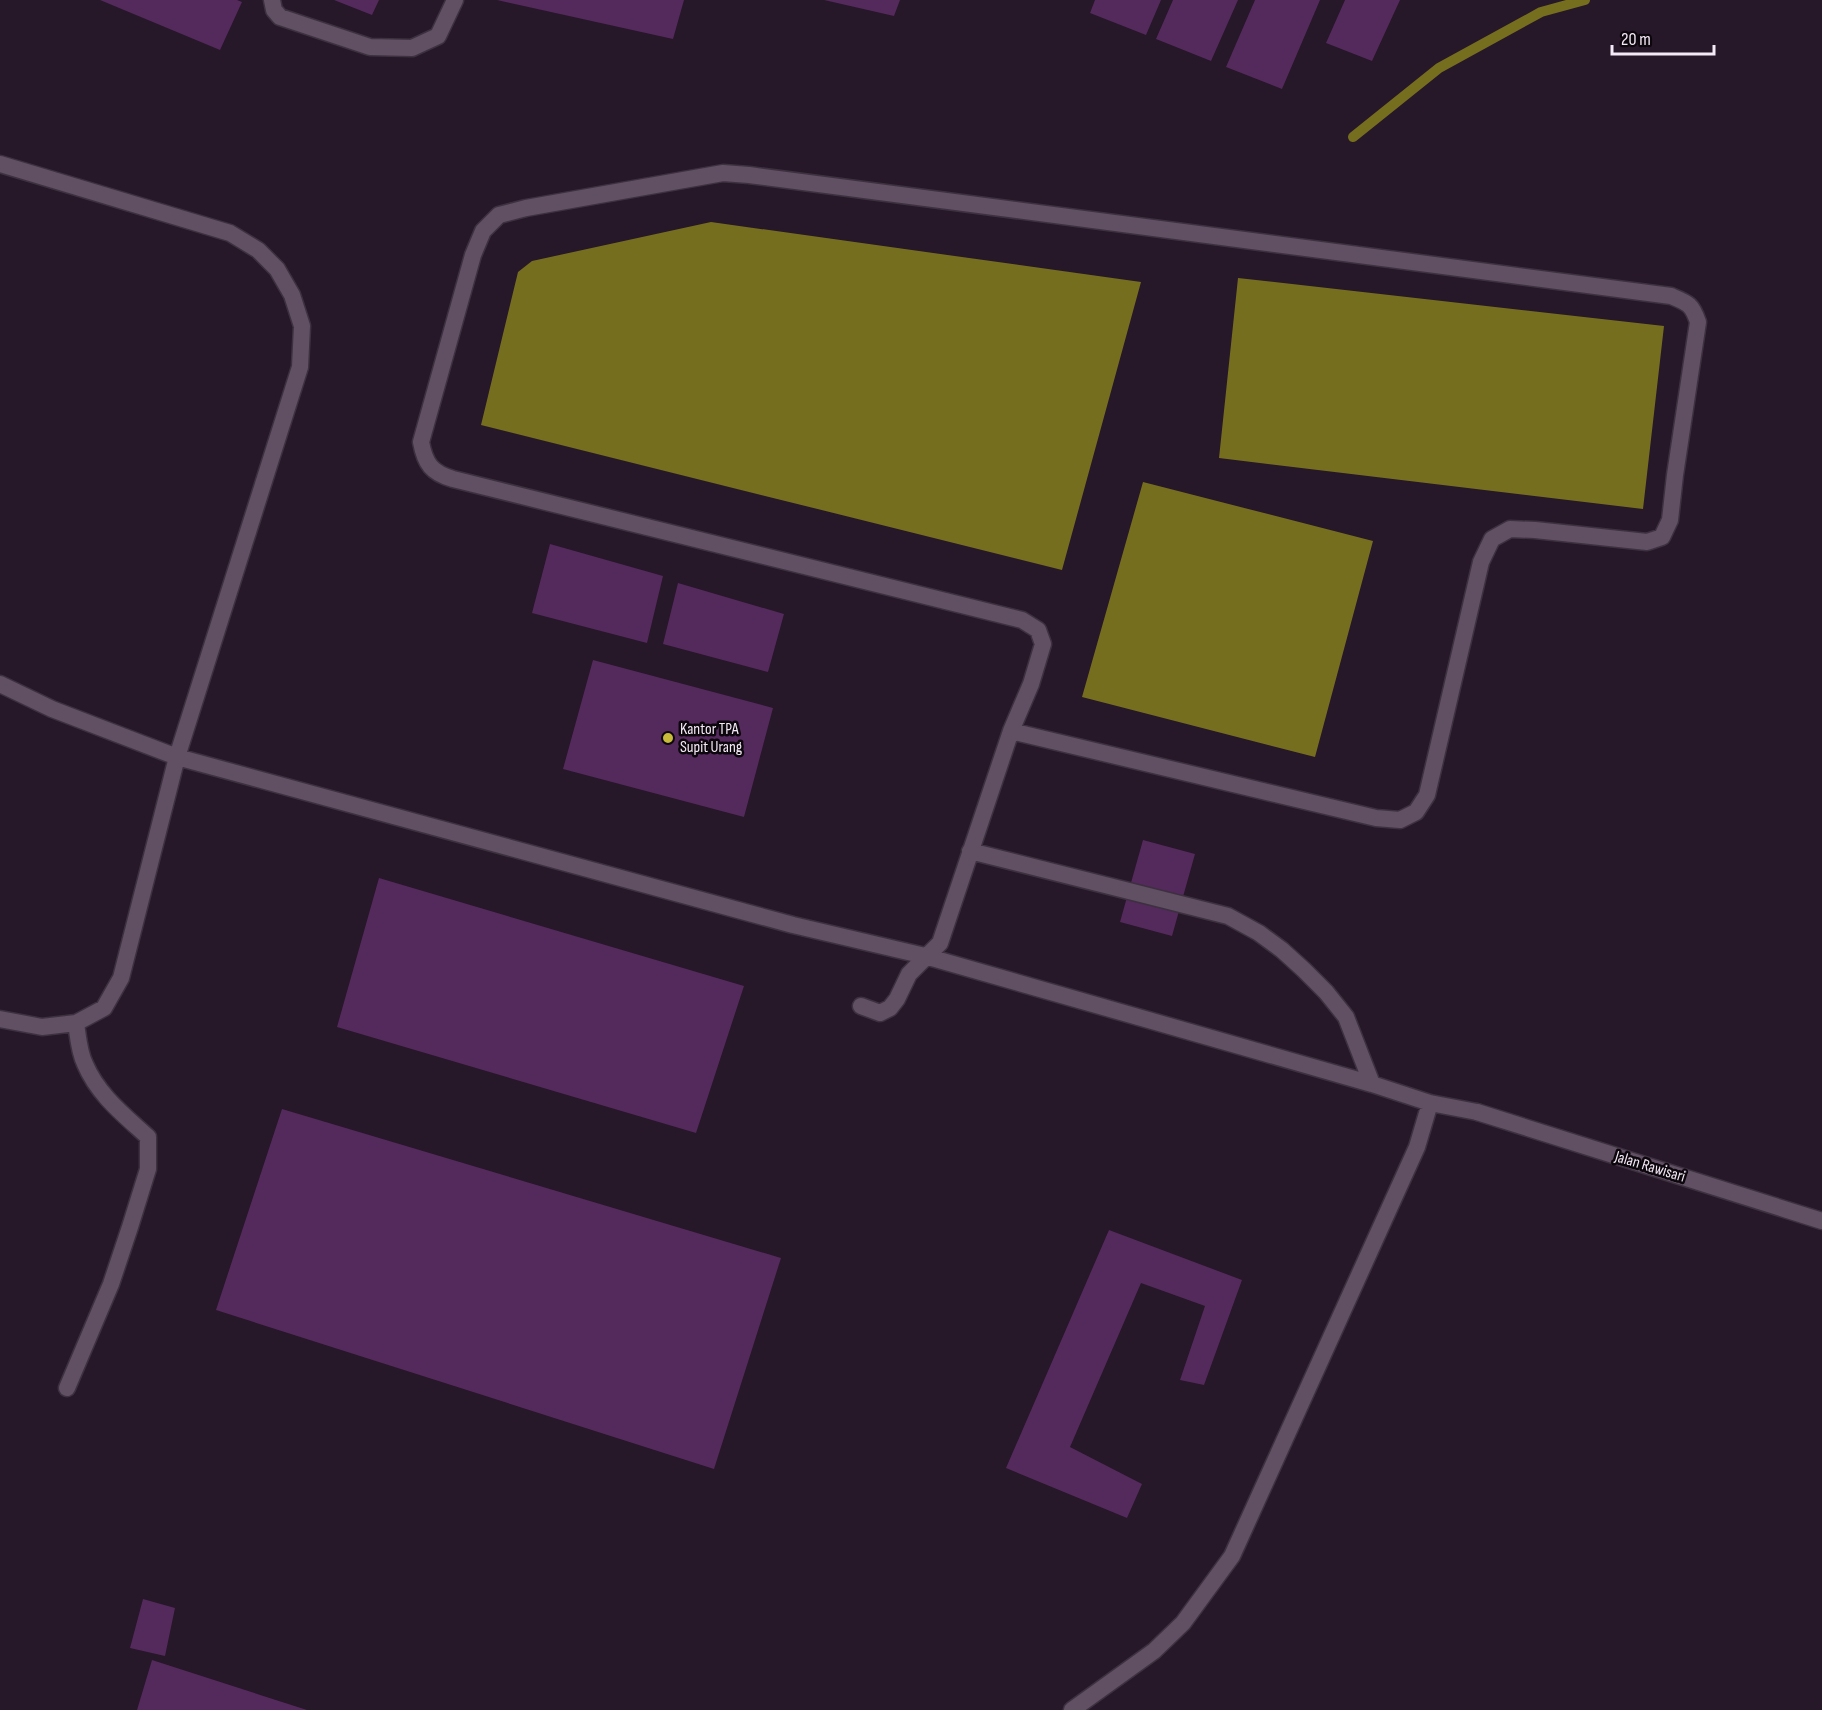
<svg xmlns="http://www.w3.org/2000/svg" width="1822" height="1710" font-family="'Sofia Sans Condensed',sans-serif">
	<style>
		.water { fill: #766e1f }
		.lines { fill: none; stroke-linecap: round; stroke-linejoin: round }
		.stream { stroke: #766e1f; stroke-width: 10 }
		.building { fill: #54295c }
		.service-casing { stroke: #3d313f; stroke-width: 19 }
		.minor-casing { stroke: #3d313f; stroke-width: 19 }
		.service { stroke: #614f64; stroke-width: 16 }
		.minor { stroke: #614f64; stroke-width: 16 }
		.poi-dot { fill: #c8bb3b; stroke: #0c060d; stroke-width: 2 }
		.labels { text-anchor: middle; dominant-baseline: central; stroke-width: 5; stroke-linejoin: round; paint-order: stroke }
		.poi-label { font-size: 16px; fill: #f4e9f6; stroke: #0c060d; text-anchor: start }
		.street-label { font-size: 16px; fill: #f4e9f6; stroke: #0c060d }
	</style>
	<rect width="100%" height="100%" fill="#261729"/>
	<path class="water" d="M711 222 1141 282 1062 570 481 425 518 272 532 261Z
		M1238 278 1664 326 1643 509 1219 458Z
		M1143 482 1373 541 1315 757 1082 697Z"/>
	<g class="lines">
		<path class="stream" d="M1353 137 1439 68 1541 12 1585 0"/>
	</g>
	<path class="building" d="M100 0H237L242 2 220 50Z
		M334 0H379L372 15Z
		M497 0H684L673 39Z
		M824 0H900L894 16Z
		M1095 0H1161L1146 35 1090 13Z
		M1173 0H1238L1211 61 1156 39Z
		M1255 0H1320L1282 89 1226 67Z
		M1345 0H1400L1372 61 1326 43Z
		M550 544 663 576 647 643 532 613Z
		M678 583 784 614 768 672 663 644Z
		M593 660 773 708 744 817 563 769Z
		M1143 840 1195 854 1172 936 1120 922Z
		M379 878 744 986 696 1133 337 1027Z
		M282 1109 781 1258 714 1469 216 1310Z
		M1109 1230 1242 1280 1204 1385 1180 1380 1205 1306 1141 1283 1070 1447 1142 1484 1127 1518 1006 1468Z
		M143 1599 175 1608 165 1656 130 1648Z
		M152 1660 307 1710H137Z"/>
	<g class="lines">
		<defs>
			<path id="service" d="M272 0 274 10 280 17 370 47 412 48 438 36 455 0
				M0 164 230 233 258 250 277 269 292 295 302 326 300 367 177 757 121 978 104 1008 76 1023 42 1027 0 1019
				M0 684 52 709 177 757 793 925 925 956 1372 1084 1430 1103 1477 1112
				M970 851 1228 916 1259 933 1282 950 1304 970 1326 992 1346 1017 1372 1084
				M861 1006 880 1013 890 1008 897 999 909 974 940 943 1011 731 1031 684 1043 644 1038 630 1022 620 453 479C432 473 425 464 421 442L473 255 483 231 499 215 526 208 723 173 749 175 1671 296C1688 303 1692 304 1698 322L1675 475 1670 520 1662 537 1647 542 1535 530 1510 529 1492 539 1481 562 1427 795 1416 812 1400 820 1376 818 1011 731
				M67 1388 111 1284 130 1227 148 1169V1137C124 1115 98 1095 85 1064 79 1052 78 1036 76 1023
				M1072 1710 1154 1651 1183 1623 1232 1556 1417 1147 1430 1103"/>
			<path id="minor" d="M1477 1112 1822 1221"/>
		</defs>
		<use href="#service" class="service-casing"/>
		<use href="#minor" class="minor-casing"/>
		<use href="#service" class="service"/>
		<use href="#minor" class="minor"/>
	</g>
	<circle class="poi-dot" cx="668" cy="738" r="6"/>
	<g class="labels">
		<g class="poi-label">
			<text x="680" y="729">Kantor TPA<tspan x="680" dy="18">Supit Urang</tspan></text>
		</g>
		<g class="street-label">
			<text transform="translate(1650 1167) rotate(17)">Jalan Rawisari</text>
		</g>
	</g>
	<path d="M1612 45v9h102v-9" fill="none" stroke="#f4e9f6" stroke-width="3"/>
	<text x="1621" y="45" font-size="18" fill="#f4e9f6" stroke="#0c060d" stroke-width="4.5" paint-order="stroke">20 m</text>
</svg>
